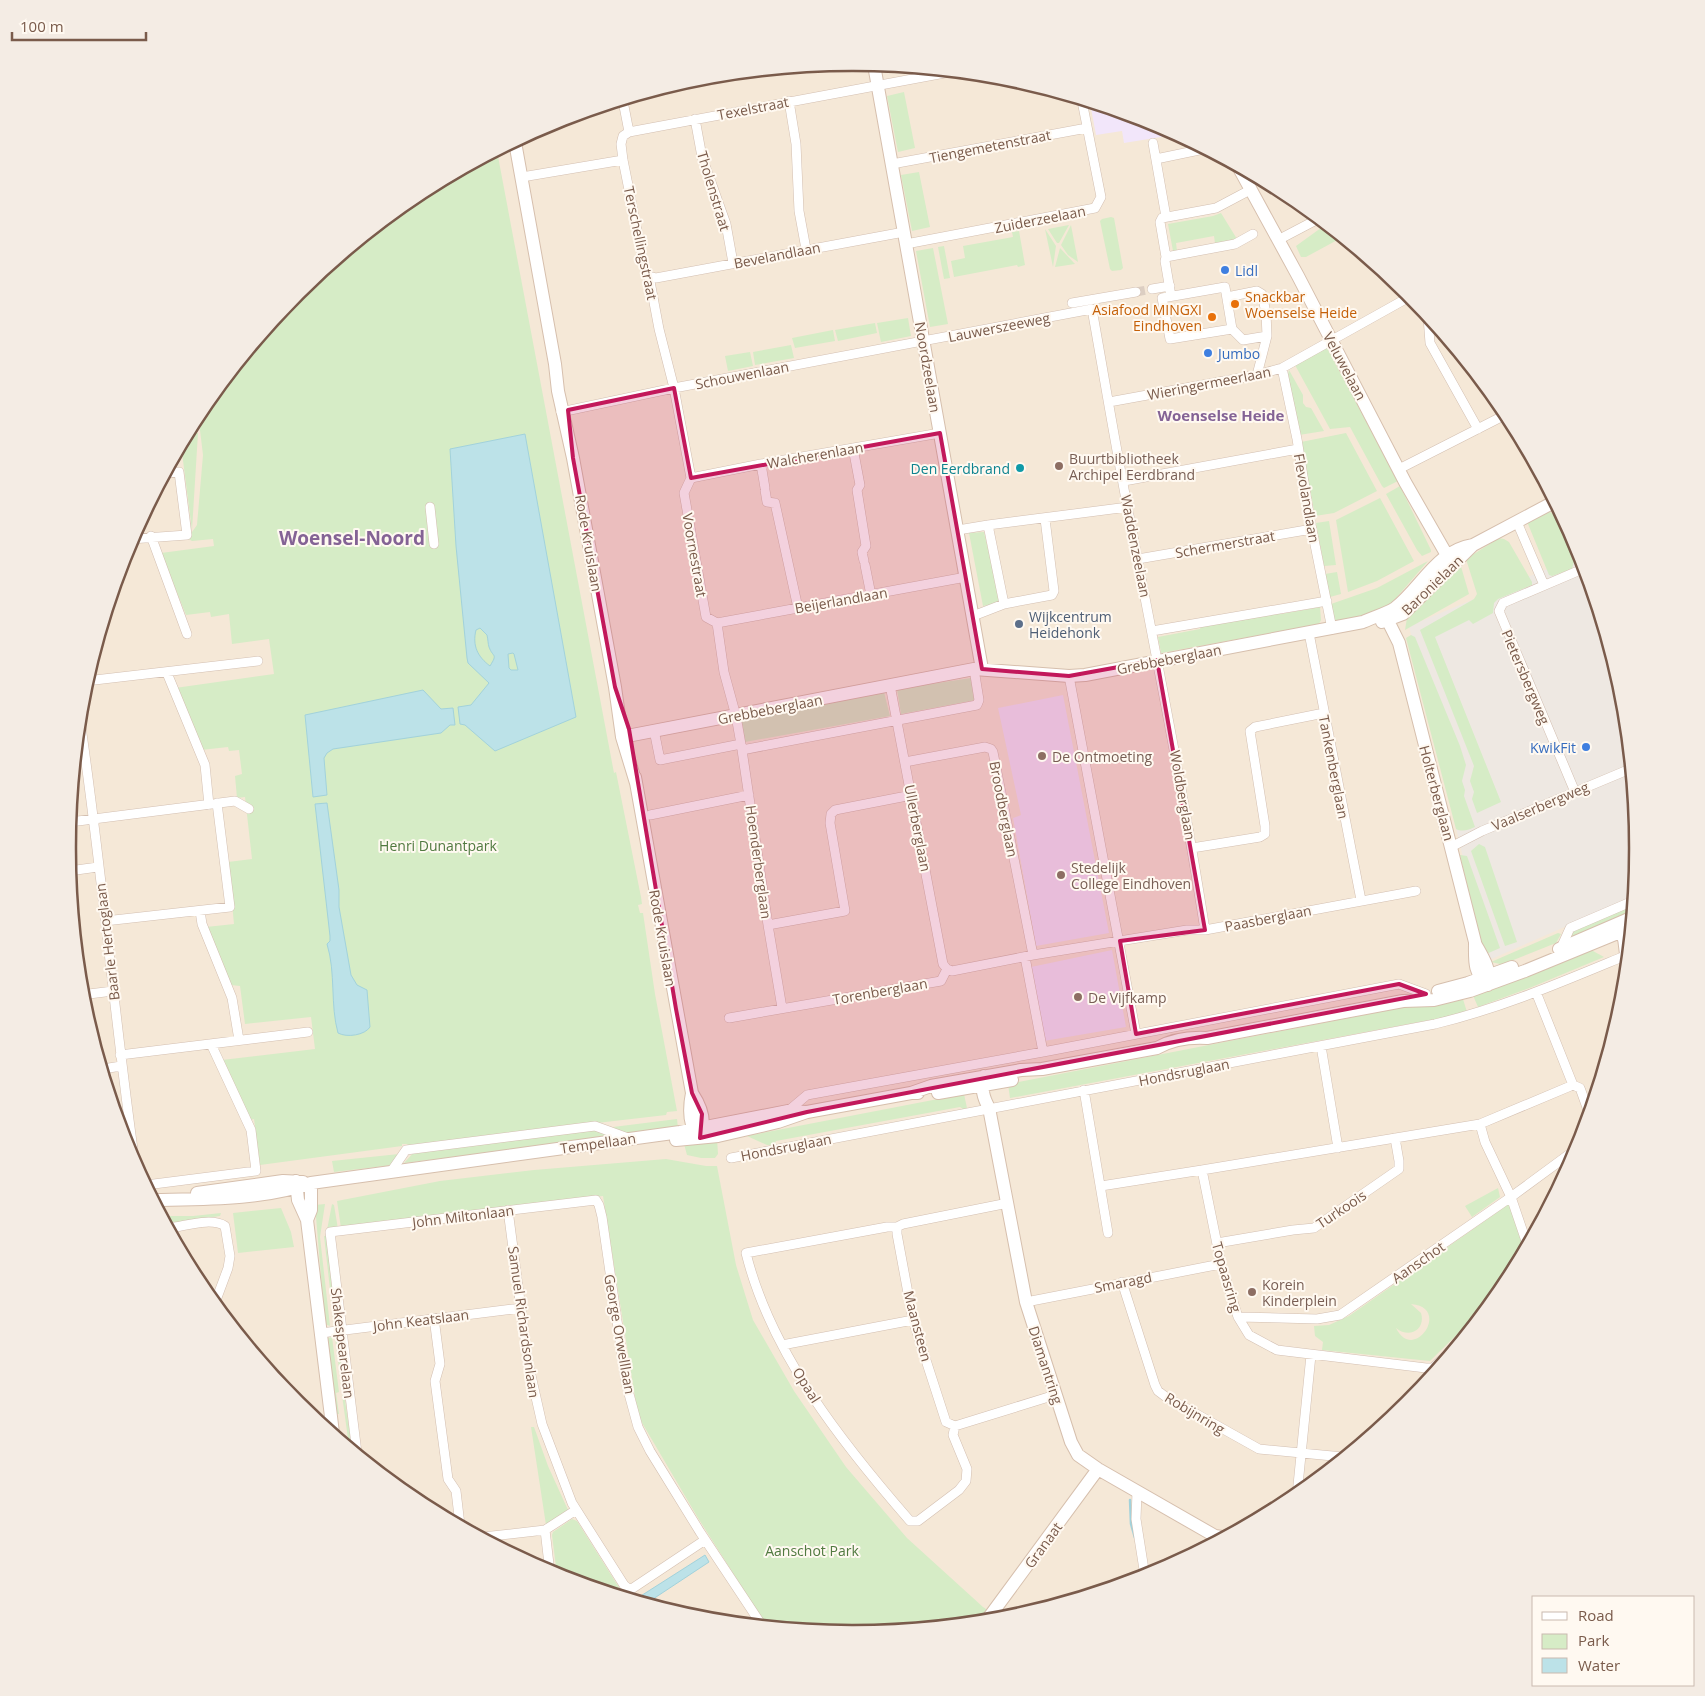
<svg xmlns="http://www.w3.org/2000/svg" width="1705" height="1696" font-family="'Open Sans',sans-serif">
	<style>
		.residential { fill: #f5e8d7 }
		.industrial { fill: #eee8e2 }
		.education { fill: #f2e6fa }
		.green { fill: #d6ecc6; fill-rule: evenodd }
		.water { fill: #bce2e8; stroke: #a2d2db; fill-rule: evenodd }
		.lines { fill: none; stroke-linecap: round; stroke-linejoin: round }
		.stream { stroke: #a2d2db; stroke-width: 2.5 }
		.street-tunnel { stroke: #dccec2; stroke-width: 9; stroke-dasharray: 9 4.5; stroke-linecap: butt }
		.street-casing { stroke: #d3bfb1; stroke-width: 10 }
		.secondary-casing { stroke: #d6bfad; stroke-width: 14 }
		.street { stroke: #fff; stroke-width: 9 }
		.secondary { stroke: #fff; stroke-width: 12 }
		.marked { fill: #c2185b; fill-opacity: 0.2; stroke: #c2185b; stroke-width: 4; stroke-linejoin: round }
		.shop-dot { fill: #3f7fe0; stroke: #fff9f1; stroke-width: 2 }
		.food-dot { fill: #e8710a; stroke: #fff9f1; stroke-width: 2 }
		.education-dot { fill: #8d6e63; stroke: #fff9f1; stroke-width: 2 }
		.culture-dot { fill: #0f9aa8; stroke: #fff9f1; stroke-width: 2 }
		.service-dot { fill: #5c6f8a; stroke: #fff9f1; stroke-width: 2 }
		.labels { text-anchor: middle; dominant-baseline: central; stroke-width: 4; stroke-linejoin: round; paint-order: stroke }
		.street-label { font-size: 14px; fill: #7a5b4b; stroke: #fff9f1 }
		.shop-label { font-size: 14px; fill: #366cbe; stroke: #fff9f1; text-anchor: start }
		.food-label { font-size: 14px; fill: #c56008; stroke: #fff9f1; text-anchor: start }
		.education-label { font-size: 14px; fill: #785e54; stroke: #fff9f1; text-anchor: start }
		.culture-label { font-size: 14px; fill: #0d838f; stroke: #fff9f1; text-anchor: end }
		.service-label { font-size: 14px; fill: #4e5e75; stroke: #fff9f1; text-anchor: start }
		.park-label { font-size: 14px; fill: #517a40; stroke: #fff9f1 }
		.neighbourhood-label { font-size: 15px; font-weight: bold; fill: #846395; stroke: #fff9f1 }
		.district-label { font-size: 19px; font-weight: bold; fill: #846395; stroke: #fff9f1 }
		.rim { fill: none; stroke: #7a5b4b; stroke-width: 2.5 }
	</style>
	<rect width="100%" height="100%" fill="#fdf5e9"/>
	<path class="residential" d="M69 848a783 783 0 1 1 1566 0a783 783 0 1 1-1566 0Z"/>
	<path class="industrial" d="M1581 555 1623 695 1638 848 1633 897 1487 961 1409 626Z"/>
	<path class="education" d="M1090 103 1153 122 1173 133V135L1124 143 1122 131 1096 135Z
		M1063 695 1109 933 1036 946 1013 818 1021 815 998 708Z
		M1112 950 1126 1027 1044 1041 1031 967Z"/>
	<path class="green" d="M904 92 915 148 898 152 887 96Z
		M497 151 614 773 616 772 641 897 642 904 638 905 640 913H643L655 994 677 1111 667 1112 666 1115 408 1145 407 1144H402V1146L260 1165 254 1119 245 1121 222 1060 315 1049 311 1017 245 1024 240 986 231 985 206 927 234 924 228 862 252 859 245 797 237 798 235 776 242 774 239 750 229 751 228 747 201 750 175 688 274 674 269 639 232 644 229 614 211 617 210 612 186 615 161 553 214 546 213 539 192 541 185 537 192 532 197 525 203 455 199 422 198 426H192L200 411 297 292 416 195Z
		M919 172 930 227 912 231 901 175Z
		M1221 213 1237 239 1215 243 1214 236 1176 243 1177 251H1173L1168 224 1213 216Z
		M1111 217 1114 218 1123 268 1121 270 1112 271 1110 269 1100 221 1102 219Z
		M1069 225 1059 243H1057L1048 229Z
		M1071 225 1078 262 1068 255 1061 245Z
		M1325 225 1341 238 1306 257H1301L1296 246Z
		M1045 229 1056 246 1053 267Z
		M1019 231 1025 265 1018 267 1017 265 954 277 951 261 965 258 963 246 1013 237 1012 232Z
		M944 246 950 278 944 279 938 247Z
		M933 248 948 324 930 327 916 251Z
		M1060 248 1075 264 1055 267Z
		M908 318 911 336 881 342 877 323Z
		M875 323 877 333 838 341 835 330Z
		M833 330 835 341 795 348 792 338Z
		M791 345 794 358 755 365 753 352Z
		M1327 348 1398 481 1384 488 1382 486 1350 427 1330 429 1295 365Z
		M750 352 753 366 728 371 725 356Z
		M1289 370 1303 395V403L1306 407 1311 408 1324 431 1299 435 1288 374Z
		M188 433H198L192 530 181 445Z
		M1346 433 1377 491 1334 513 1315 516 1301 442Z
		M1400 486 1431 550V552L1422 556 1417 550 1386 494Z
		M1380 498 1414 561 1377 581 1348 592 1336 520Z
		M1549 511 1566 525 1578 547 1572 569 1552 576 1549 575 1528 524V523Z
		M1329 521 1336 565 1324 566 1316 523Z
		M984 532 1001 603 983 606 969 533Z
		M1499 538 1504 539 1509 542 1532 582V585L1498 599 1494 603 1493 613 1473 624 1469 620 1435 637 1501 802 1477 813 1472 799 1474 792 1470 781 1474 766 1420 630 1474 599 1477 594 1466 559Z
		M1428 561 1390 605 1368 615 1334 621 1331 604 1377 588Z
		M1460 563 1469 594 1405 630 1407 618Z
		M1337 572 1341 594 1330 597 1325 574Z
		M1320 607 1321 620 1319 624 1161 653 1158 637 1200 629 1201 625 1280 611 1281 614Z
		M1411 635 1415 637 1460 746 1466 765 1462 781 1465 790 1464 796 1475 827C1469 830 1462 832 1456 829L1406 638Z
		M971 678 973 680 976 700 901 714 897 689Z
		M884 692 890 716 745 742 741 719Z
		M1479 844 1485 847 1517 942 1505 946 1471 851Z
		M1460 855 1467 856 1500 948 1484 955Z
		M1632 904V913L1568 938 1575 928Z
		M1558 933 1561 934 1556 943 1506 963 1500 964 1491 962Z
		M1590 947 1593 951 1604 957 1532 987 1478 1007 1472 993Z
		M1462 996 1467 1012 1457 1015 1010 1098 1008 1084Z
		M964 1094 967 1108 963 1109 960 1107 776 1141 774 1145H767L747 1136Z
		M677 1119 678 1128 629 1135 613 1127Z
		M593 1128 615 1137 404 1163 415 1151Z
		M717 1138 718 1154 715 1158H701L687 1155 684 1144Z
		M399 1154 393 1165 334 1172 332 1161Z
		M666 1159 706 1166H717L736 1265 753 1320 794 1391 846 1467 907 1538 983 1607 1001 1619 852 1633 766 1625 698 1518 638 1416 603 1196 341 1228 337 1201 440 1181 534 1170Z
		M1498 1188 1500 1197 1472 1217 1465 1206Z
		M325 1204 320 1237 330 1326 325 1324 315 1205Z
		M332 1204 334 1205 338 1229 327 1230Z
		M1509 1204 1526 1247 1505 1285 1497 1295 1430 1361 1322 1350 1323 1342 1315 1336 1314 1326 1329 1325 1349 1316ZM1411 1304C1452 1307 1414 1364 1396 1328 1409 1339 1426 1330 1421 1313Z
		M281 1208 291 1232 294 1247 238 1253 233 1213Z
		M221 1213 220 1216 167 1224 163 1216H193Z
		M324 1236H328L338 1321 334 1325Z
		M338 1336 347 1391H342L335 1337Z
		M332 1337 339 1392 336 1393 339 1414H335L327 1338Z
		M342 1395H347L345 1400 352 1448 349 1446Z
		M531 1427H534L548 1466 568 1510 546 1525Z
		M572 1519 577 1521 620 1589 618 1594 557 1575 552 1535 553 1532Z"/>
	<path class="water" d="M525 434 576 717 495 751 465 725 460 724 458 707 471 705 489 683 468 663 467 658 456 546 450 449ZM480 628 487 635C488 639 488 644 489 647 493 658 498 653 490 666 478 657 472 646 476 630ZM513 653 514 654 518 670H511L509 668 508 654Z
		M423 690 441 709 453 708 455 725H450L441 733 333 749 327 753 324 758 327 795 313 797 305 715Z
		M327 803 339 890V907L351 975 357 985 367 990 370 1027C365 1035 347 1038 338 1033 330 1005 336 973 327 944L330 941V936L315 804Z
		M705 1555 709 1562 647 1603 636 1599Z"/>
	<g class="lines">
		<path class="stream" d="M1130 1500 1131 1524 1135 1538"/>
		<path class="street-tunnel" d="M1136 292 1152 289"/>
		<defs>
			<path id="street" d="M623 101 629 132 623 136 621 144 623 160 645 270 649 276 659 329 674 388 691 478 684 493 706 617 717 623 724 672 736 716 742 750 768 925 782 1008
				M789 101 796 144 799 211 806 249
				M695 119 702 157 726 224 733 263
				M629 132 950 72
				M1153 143 1166 217
				M1156 159 1204 149
				M892 164 1087 128
				M522 177 623 160
				M1250 190 1216 208 1162 218 1160 222 1166 257 1235 244 1253 234
				M1278 240 1318 219
				M906 244 1095 208 1101 197 1082 101
				M1166 257 1165 261 1171 296
				M649 276 656 278 904 232
				M1225 287 1232 329 1170 339 1162 298Z
				M1152 289 1170 286
				M1227 297 1257 291 1262 294 1266 313 1267 336 1257 375
				M1072 303 1136 292
				M1428 317 1430 343 1478 429
				M1232 329 1243 340 1267 336
				M1282 368 1297 439 1310 520 1332 629
				M1109 402 1257 375 1282 368 1411 296
				M561 412 674 388 1092 309C1104 376 1115 443 1128 510 1155 650 1183 789 1205 930
				M853 448 860 485 857 490 866 546 862 552 864 561
				M761 464 765 488
				M1399 469 1507 414
				M691 478 761 464 940 433
				M1124 481 1298 449
				M765 490 767 502 775 503 798 608
				M430 507 434 544
				M1517 522 1544 585
				M988 525 1004 604
				M958 530 988 525 1128 507
				M151 536 187 634
				M131 539 187 535 179 472 166 473
				M1138 559 1312 529
				M865 565 871 595
				M973 616 1004 604 1052 595 1054 591 1045 519
				M717 623 966 577
				M1152 631 1327 601
				M1309 633 1361 900
				M167 673 205 765 209 805
				M1069 676 1136 1034
				M86 681 258 661
				M890 685 943 964 947 969
				M80 720C102 868 114 1016 135 1164
				M654 730 660 760 741 744
				M742 750 977 705 979 700 974 669
				M905 762 985 747 991 749 993 752 1033 955
				M1575 792 1499 611 1503 603 1585 568
				M650 815 749 795
				M70 822 235 801 249 809
				M1451 847 1482 831 1630 769
				M1192 848 1260 837 1265 834V826L1250 731 1255 727 1324 713
				M69 871 98 867
				M200 911 202 924 232 998 239 1040
				M105 921 230 907 217 803
				M768 925 845 911 830 823 831 814 835 810 912 795
				M1561 948 1570 928 1633 901
				M1025 957 1043 1052
				M1536 992 1573 1085 1580 1088 1589 1113
				M81 995 113 991
				M729 1018 941 981 947 969 952 971 1033 955 1187 930H1205L1416 891
				M1321 1046 1338 1148
				M120 1055 308 1032
				M103 1069 121 1066
				M1084 1090 1108 1233
				M788 1111 807 1095 1043 1052 1399 984 1426 994
				M1480 1124 1485 1142 1511 1197 1527 1244
				M731 1158 1435 1024C1502 1008 1564 981 1627 955
				M390 1173 406 1150 595 1126 628 1138
				M146 1185 256 1171 251 1130 211 1044
				M1101 1186 1202 1170
				M1008 1203 903 1224 897 1227V1234L913 1320 946 1422 955 1426 1055 1395
				M508 1210 528 1362 542 1424 572 1503 624 1585 630 1590 705 1540
				M897 1227H887L746 1253C771 1354 843 1444 910 1521H918L959 1490 966 1481 967 1469 953 1435 955 1426
				M169 1228C186 1226 211 1217 225 1226L230 1256 228 1268 215 1303
				M1217 1243 1293 1230 1314 1228 1399 1169V1161L1395 1138
				M1122 1282 1155 1385 1158 1391 1166 1397 1259 1449 1343 1457
				M1026 1302 1221 1264
				M1238 1317 1317 1319 1340 1315 1511 1197 1579 1147
				M434 1318 440 1364 435 1381 448 1479 456 1491 460 1525
				M321 1333 521 1308
				M782 1345 913 1320
				M1452 1350 1433 1368H1426L1277 1350 1249 1335 1238 1317 1221 1264 1202 1170 1480 1124 1573 1085
				M320 1422 331 1420
				M357 1453 330 1232 596 1200 599 1205 602 1217 626 1383 638 1427 650 1451 700 1532 761 1624
				M1137 1492 1136 1519 1145 1576
				M1297 1495 1311 1355
				M545 1530 550 1573
				M483 1537 545 1530 576 1510"/>
			<path id="secondary" d="M874 65 982 669
				M515 142 555 364 558 391 573 458 615 687 622 737 636 783
				M1239 168 1298 276 1405 482 1452 564
				M1390 611 1388 621 1399 643 1475 942C1475 960 1473 973 1488 985
				M1382 622 1403 614 1473 545 1554 502
				M622 737 974 669 1069 676 1085 675 1363 622C1373 617 1386 614 1395 608 1422 587 1436 551 1473 545
				M635 777 692 1093C700 1105 706 1120 701 1134
				M1616 927C1628 937 1623 945 1627 958
				M1476 945C1482 956 1490 968 1489 982
				M1559 949 1631 918
				M1438 991 1468 983 1512 967
				M984 1076C981 1089 983 1097 989 1108L1026 1302 1071 1442 1078 1455 1098 1469 1215 1536 1222 1537
				M692 1093C689 1108 688 1124 698 1136
				M911 1093 931 1086 1021 1070 1042 1069 1157 1048C1173 1039 1189 1037 1207 1038L1403 1001 1434 1000 1470 991 1525 971 1630 928
				M938 1093 1012 1080
				M676 1140 718 1136 778 1122 807 1112 911 1093H918
				M296 1181 298 1200 307 1220 333 1433
				M197 1193 283 1181 303 1182
				M155 1200C207 1199 261 1200 311 1183L680 1132 788 1111 807 1112
				M307 1220 311 1210V1183
				M987 1620 1098 1469"/>
		</defs>
		<use href="#street" class="street-casing"/>
		<use href="#secondary" class="secondary-casing"/>
		<use href="#street" class="street"/>
		<use href="#secondary" class="secondary"/>
	</g>
	<path class="marked" d="M674 388 691 478 940 433 982 669 1069 676 1157 660 1205 930 1120 941 1136 1034 1399 984 1426 994 807 1112 700 1138 702 1114 692 1093 676 1009 629 729 615 687 573 458 568 410Z"/>
	<g class="shop-dot">
		<circle cx="1225" cy="270" r="5"/>
		<circle cx="1208" cy="353" r="5"/>
		<circle cx="1586" cy="747" r="5"/>
	</g>
	<g class="food-dot">
		<circle cx="1235" cy="304" r="5"/>
		<circle cx="1212" cy="317" r="5"/>
	</g>
	<g class="education-dot">
		<circle cx="1059" cy="466" r="5"/>
		<circle cx="1042" cy="756" r="5"/>
		<circle cx="1061" cy="875" r="5"/>
		<circle cx="1078" cy="997" r="5"/>
		<circle cx="1252" cy="1292" r="5"/>
	</g>
	<circle class="culture-dot" cx="1020" cy="468" r="5"/>
	<circle class="service-dot" cx="1019" cy="624" r="5"/>
	<g class="labels">
		<g class="street-label">
			<text transform="translate(753 108) rotate(-11)">Texelstraat</text>
			<text transform="translate(990 146) rotate(-11)">Tiengemetenstraat</text>
			<text transform="translate(714 191) rotate(73)">Tholenstraat</text>
			<text transform="translate(1040 219) rotate(-11)">Zuiderzeelaan</text>
			<text transform="translate(641 243) rotate(78)">Terschellingstraat</text>
			<text transform="translate(777 255) rotate(-11)">Bevelandlaan</text>
			<text transform="translate(999 327) rotate(-11)">Lauwerszeeweg</text>
			<text transform="translate(1345 366) rotate(62)">Veluwelaan</text>
			<text transform="translate(928 367) rotate(80)">Noordzeelaan</text>
			<text transform="translate(742 375) rotate(-11)">Schouwenlaan</text>
			<text transform="translate(1209 383) rotate(-11)">Wieringermeerlaan</text>
			<text transform="translate(815 455) rotate(-10)">Walcherenlaan</text>
			<text transform="translate(1307 498) rotate(80)">Flevolandlaan</text>
			<text transform="translate(589 543) rotate(80)">Rode Kruislaan</text>
			<text transform="translate(1225 544) rotate(-10)">Schermerstraat</text>
			<text transform="translate(1136 546) rotate(79)">Waddenzeelaan</text>
			<text transform="translate(695 555) rotate(80)">Voornestraat</text>
			<text transform="translate(1432 585) rotate(-44)">Baronielaan</text>
			<text transform="translate(841 600) rotate(-10)">Beijerlandlaan</text>
			<text transform="translate(1169 659) rotate(-11)">Grebbeberglaan</text>
			<text transform="translate(1526 677) rotate(67)">Pietersbergweg</text>
			<text transform="translate(770 709) rotate(-11)">Grebbeberglaan</text>
			<text transform="translate(1334 767) rotate(79)">Tankenberglaan</text>
			<text transform="translate(1437 793) rotate(75)">Holterberglaan</text>
			<text transform="translate(1183 795) rotate(80)">Woldberglaan</text>
			<text transform="translate(1540 806) rotate(-23)">Vaalserbergweg</text>
			<text transform="translate(1004 809) rotate(79)">Broodberglaan</text>
			<text transform="translate(918 828) rotate(79)">Ullerberglaan</text>
			<text transform="translate(759 862) rotate(82)">Hoenderberglaan</text>
			<text transform="translate(1268 918) rotate(-11)">Paasberglaan</text>
			<text transform="translate(663 938) rotate(80)">Rode Kruislaan</text>
			<text transform="translate(107 942) rotate(-97)">Baarle Hertoglaan</text>
			<text transform="translate(880 991) rotate(-10)">Torenberglaan</text>
			<text transform="translate(1184 1072) rotate(-11)">Hondsruglaan</text>
			<text transform="translate(598 1143) rotate(-8)">Tempellaan</text>
			<text transform="translate(786 1147) rotate(-11)">Hondsruglaan</text>
			<text transform="translate(1341 1209) rotate(-34)">Turkoois</text>
			<text transform="translate(463 1216) rotate(-7)">John Miltonlaan</text>
			<text transform="translate(1418 1262) rotate(-35)">Aanschot</text>
			<text transform="translate(1227 1277) rotate(74)">Topaasring</text>
			<text transform="translate(1123 1282) rotate(-11)">Smaragd</text>
			<text transform="translate(421 1320) rotate(-7)">John Keatslaan</text>
			<text transform="translate(524 1322) rotate(82)">Samuel Richardsonlaan</text>
			<text transform="translate(918 1326) rotate(75)">Maansteen</text>
			<text transform="translate(620 1334) rotate(80)">George Orwelllaan</text>
			<text transform="translate(343 1343) rotate(83)">Shakespearelaan</text>
			<text transform="translate(1046 1365) rotate(72)">Diamantring</text>
			<text transform="translate(807 1385) rotate(58)">Opaal</text>
			<text transform="translate(1195 1413) rotate(31)">Robijnring</text>
			<text transform="translate(1043 1545) rotate(-54)">Granaat</text>
		</g>
		<g class="shop-label">
			<text x="1235" y="270">Lidl</text>
			<text x="1218" y="353">Jumbo</text>
			<text x="1576" y="747" text-anchor="end">KwikFit</text>
		</g>
		<g class="food-label">
			<text x="1245" y="296">Snackbar<tspan x="1245" dy="16">Woenselse Heide</tspan></text>
			<text x="1202" y="309" text-anchor="end">Asiafood MINGXI<tspan x="1202" dy="16">Eindhoven</tspan></text>
		</g>
		<g class="education-label">
			<text x="1069" y="458">Buurtbibliotheek<tspan x="1069" dy="16">Archipel Eerdbrand</tspan></text>
			<text x="1052" y="756">De Ontmoeting</text>
			<text x="1071" y="867">Stedelijk<tspan x="1071" dy="16">College Eindhoven</tspan></text>
			<text x="1088" y="997">De Vijfkamp</text>
			<text x="1262" y="1284">Korein<tspan x="1262" dy="16">Kinderplein</tspan></text>
		</g>
		<g class="culture-label">
			<text x="1010" y="468">Den Eerdbrand</text>
		</g>
		<g class="service-label">
			<text x="1029" y="616">Wijkcentrum<tspan x="1029" dy="16">Heidehonk</tspan></text>
		</g>
		<g class="park-label">
			<text x="438" y="845">Henri Dunantpark</text>
			<text x="812" y="1550">Aanschot Park</text>
		</g>
		<g class="neighbourhood-label">
			<text x="1221" y="415">Woenselse Heide</text>
		</g>
		<g class="district-label">
			<text x="352" y="538">Woensel-Noord</text>
		</g>
	</g>
	<path d="M0 0H1705V1696H0ZM852 71H853A776 776 0 0 1 1629 847V849A776 776 0 0 1 853 1625H852A776 776 0 0 1 76 849V847A776 776 0 0 1 852 71Z" fill="#f4ece4" fill-rule="evenodd"/>
	<path class="rim" d="M852 71H853A776 776 0 0 1 1629 847V849A776 776 0 0 1 853 1625H852A776 776 0 0 1 76 849V847A776 776 0 0 1 852 71Z"/>
	<rect x="1532" y="1596" width="162" height="90" fill="#fff9f1" stroke="#cabaaf"/>
	<rect x="1542" y="1612" width="25" height="8" fill="#ffffff" stroke="#cabaaf"/>
	<text x="1578" y="1621" font-size="15" fill="#7a5b4b">Road</text>
	<rect x="1542" y="1634" width="25" height="15" fill="#d6ecc6" stroke="#cabaaf"/>
	<text x="1578" y="1646" font-size="15" fill="#7a5b4b">Park</text>
	<rect x="1542" y="1658" width="25" height="15" fill="#bce2e8" stroke="#cabaaf"/>
	<text x="1578" y="1671" font-size="15" fill="#7a5b4b">Water</text>
	<path d="M12 32v8h134v-8" fill="none" stroke="#7a5b4b" stroke-width="2.5"/>
	<text x="20" y="32" font-size="15" fill="#7a5b4b" stroke="#fff9f1" stroke-width="4" paint-order="stroke">100 m</text>
</svg>
